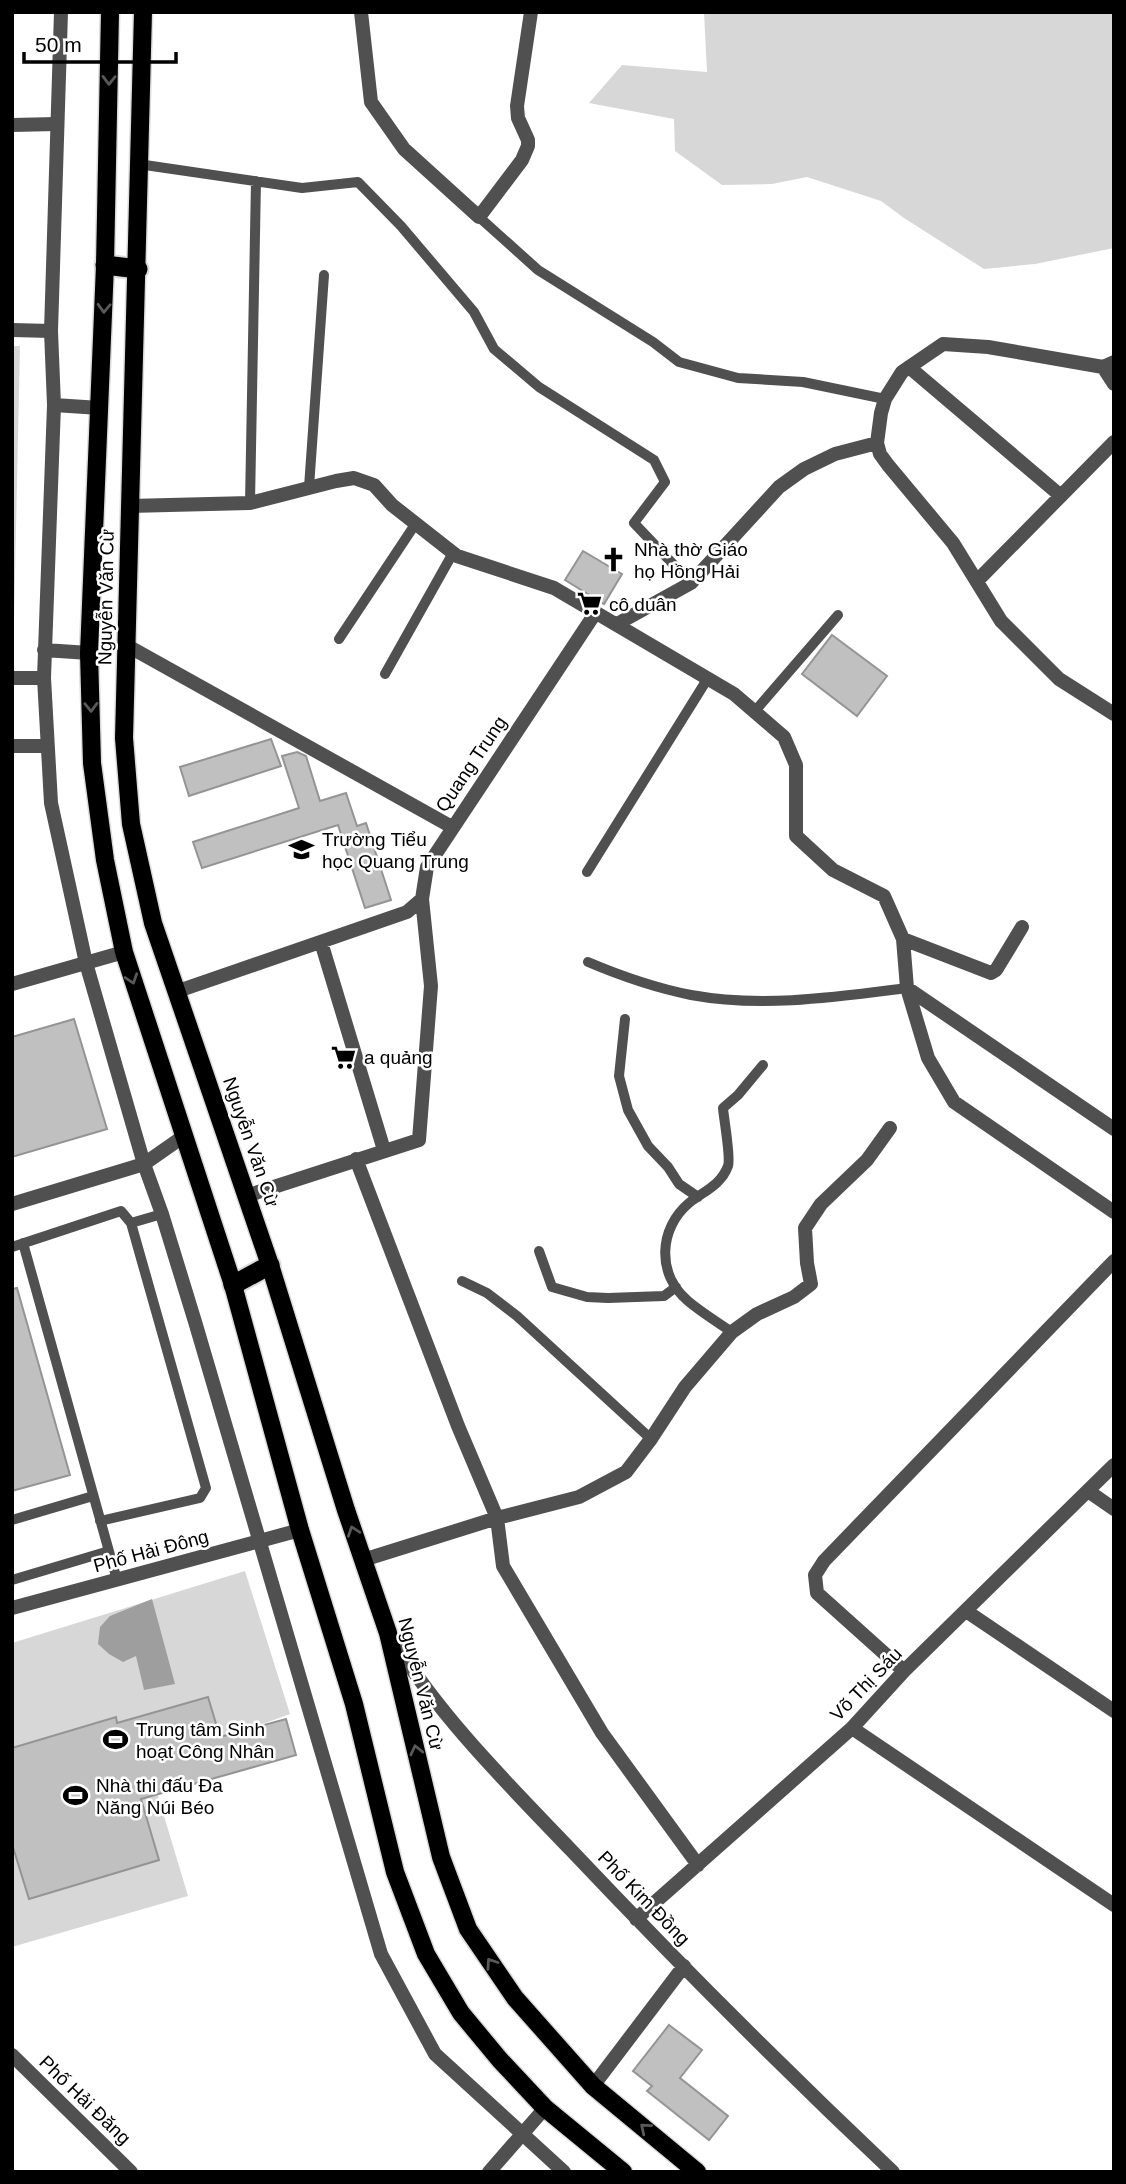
<svg xmlns="http://www.w3.org/2000/svg" width="1126" height="2184" font-family="Helvetica,sans-serif">
	<style>
		.green { fill: #d7d7d7 }
		.water { fill: #9e9e9e }
		.building { fill: #c0c0c0; stroke: #949494; stroke-width: 2 }
		.lines { fill: none; stroke-linecap: round; stroke-linejoin: round }
		.primary-casing { stroke: #dbdbdb; stroke-width: 21 }
		.trunk-casing { stroke: #dbdbdb; stroke-width: 23 }
		.service { stroke: #505050; stroke-width: 10 }
		.minor { stroke: #505050; stroke-width: 14 }
		.tertiary { stroke: #505050; stroke-width: 14 }
		.primary { stroke: #000; stroke-width: 18 }
		.trunk { stroke: #000; stroke-width: 19 }
		.oneway { stroke: #595959 }
		.labels { text-anchor: middle; dominant-baseline: central; stroke-width: 5; stroke-linejoin: round; paint-order: stroke }
		.poi-label { font-size: 19px; fill: #000; stroke: #fff; text-anchor: start }
		.street-label { font-size: 19px; fill: #000; stroke: #fff }
	</style>
	<rect width="100%" height="100%" fill="#fff"/>
	<path class="green" d="M704 12H1114V248L1035 264 984 269 904 218 881 201 807 177 772 184 722 185 675 151 674 119 589 103 622 65 707 72Z
		M12 346H20L13 666H12Z
		M245 1571 290 1714 149 1766 188 1896 12 1947V1643Z"/>
	<path class="water" d="M152 1599 175 1684 144 1690 136 1656 123 1662 109 1654 98 1644 100 1627 110 1616Z"/>
	<path class="building" d="M583 551 622 574 604 604 565 580Z
		M832 635 887 676 857 716 802 674Z
		M271 739 281 766 189 796 180 767Z
		M297 752 306 756 320 801 346 793 357 826 366 823 391 900 365 908 338 825 202 868 193 842 299 808 282 756Z
		M74 1019 107 1129 12 1157V1037Z
		M17 1288 70 1475 12 1491V1289Z
		M208 1697 220 1737 286 1719 296 1755 141 1799 159 1860 29 1899 12 1844V1748L116 1717 117 1723Z
		M669 2025 702 2050 680 2078 728 2116 709 2140 647 2091 652 2086 633 2071Z"/>
	<g class="lines">
		<defs>
			<path id="primary" d="M110 12 105 265 89 653 92 763 105 860 124 952 233 1285 300 1530 354 1704 395 1872 426 1954 461 2013 500 2060 545 2108 623 2172
				M143 12 124 738 131 824 153 923 270 1265 346 1510 388 1633 441 1857 468 1929 515 1998 593 2086 697 2172"/>
			<path id="trunk" d="M105 265 138 269
				M233 1285 270 1265"/>
		</defs>
		<use href="#primary" class="primary-casing"/>
		<use href="#trunk" class="trunk-casing"/>
		<path class="service" d="M138 164 302 188 358 182 401 226 474 312 494 349 539 387 654 460 665 482 634 523 691 583
			M479 217 538 270 653 342 679 362 738 378 803 382 885 399
			M309 487 324 275
			M250 503 256 181
			M339 639 416 523
			M385 674 453 553
			M755 711 838 615
			M587 872 708 678
			M588 962C621 976 656 988 691 995 762 1008 836 997 907 988
			M625 1019 619 1076 628 1110 648 1146 668 1167 679 1184 698 1197
			M131 1223 162 1214
			M23 1243 117 1580
			M12 1247 121 1211 131 1223 206 1488 200 1498 100 1521
			M539 1251 552 1287 587 1297 608 1298 664 1296 676 1287
			M462 1281 487 1293 517 1316 651 1439
			M732 1332C717 1322 701 1312 688 1301 656 1274 659 1228 689 1203 704 1191 721 1185 728 1166 731 1158 724 1120 723 1108L738 1095 763 1065
			M12 1520 93 1496
			M12 1580 109 1551"/>
		<path class="minor" d="M361 12 371 102 404 149 479 217 522 160 528 146V140L518 118 517 106 531 12
			M12 125 56 124
			M12 330 51 331
			M1114 362 1103 367 988 347 943 344 902 372 885 399 881 413 877 443 880 454 888 465 953 543 1001 621 1059 679 1114 714
			M909 367 1061 496
			M1103 367 1114 384
			M129 506 250 503 336 481 354 478 374 485 392 505 457 556 554 588 734 694 784 737 796 765V836L833 870 884 896 903 939 907 988 928 1058 954 1102 1114 1212
			M977 581 1114 442
			M617 624 691 583 779 487 804 469 835 454 877 443
			M126 645 452 827
			M12 678H44
			M12 746H46
			M903 939 991 973 996 970 1022 927
			M321 942 384 1150
			M12 984 124 952
			M907 988 1114 1129
			M178 991 407 912 422 899 427 867 596 612
			M356 1159 458 1426 497 1518 503 1566 602 1733 698 1865
			M246 1196 419 1140 431 986 422 899
			M12 1204 144 1164
			M1088 1491 1114 1509
			M363 1560 497 1518 579 1497 626 1472 651 1439 685 1387 732 1332 757 1314 794 1297 811 1284 807 1263 805 1228 821 1204 867 1160 890 1128
			M12 1608 300 1530
			M966 1611 1114 1711
			M393 1640C441 1718 508 1784 571 1850 675 1960 783 2068 893 2172
			M904 1671 817 1593 815 1575 824 1561 1114 1261
			M852 1728 1114 1905
			M636 1919 852 1728 904 1671 1114 1465
			M12 2055 131 2172
			M593 2086 684 1966
			M489 2172 545 2108"/>
		<path class="tertiary" d="M61 12 51 331 54 405 44 678 51 803 86 963 144 1164 162 1214 196 1325 381 1954 435 2054 564 2172
			M54 405 100 408
			M44 650 89 653
			M144 1164 184 1136"/>
		<use href="#primary" class="primary"/>
		<use href="#trunk" class="trunk"/>
	</g>
	<defs><path id="oneway-chevron" d="M-2-3.5L2.5 0L-2 3.5" fill="none" stroke-width="1.6" stroke-linecap="round" stroke-linejoin="round" transform="scale(1.75)"/></defs>
	<g class="oneway">
		<use href="#oneway-chevron" transform="translate(109 80) rotate(91)"/>
		<use href="#oneway-chevron" transform="translate(104 308) rotate(92)"/>
		<use href="#oneway-chevron" transform="translate(91 707) rotate(89)"/>
		<use href="#oneway-chevron" transform="translate(132 979) rotate(72)"/>
		<use href="#oneway-chevron" transform="translate(353 1531) rotate(-109)"/>
		<use href="#oneway-chevron" transform="translate(416 1750) rotate(-103)"/>
		<use href="#oneway-chevron" transform="translate(491 1963) rotate(-124)"/>
		<use href="#oneway-chevron" transform="translate(645 2128) rotate(-140)"/>
	</g>
	<defs>
		<symbol id="church-bare" viewBox="-9 -9 18 18"><path d="M-1.2-6h2.4v3.5h3.3v2.4h-3.3V6h-2.4V-.1h-3.3v-2.4h3.3Z" fill="#000" stroke="#fff" stroke-width="2.5" paint-order="stroke"/></symbol>
		<symbol id="supermarket-bare" viewBox="-9 -9 18 18"><path d="M-6-5.5h2.5l.6 2H6L4.5 2H-2.5L-4.4-4H-6ZM-1.5 3.2a1.3 1.3 0 1 0 .1 0ZM3 3.2a1.3 1.3 0 1 0 .1 0Z" fill="#000" stroke="#fff" stroke-width="2.5" paint-order="stroke"/></symbol>
		<symbol id="school-bare" viewBox="-9 -9 18 18"><path d="M0-5L7-2L0 1L-7-2ZM-4 1L0 2.5L4 1V4Q0 6-4 4Z" fill="#000" stroke="#fff" stroke-width="2.5" paint-order="stroke"/></symbol>
		<symbol id="stadium-bare" viewBox="-9 -9 18 18"><path d="M0-5a6.5 5 0 1 0 0 10a6.5 5 0 1 0 0-10ZM-3.5-1.8h7v3.6h-7Z" fill="#000" stroke="#fff" stroke-width="2.5" paint-order="stroke"/></symbol>
	</defs>
	<g fill-rule="evenodd">
		<use href="#church-bare" x="596" y="542" width="35" height="35"/>
		<use href="#supermarket-bare" x="572" y="586" width="35" height="35"/>
		<use href="#school-bare" x="284" y="832" width="35" height="35"/>
		<use href="#supermarket-bare" x="326" y="1040" width="35" height="35"/>
		<use href="#stadium-bare" x="98" y="1722" width="35" height="35"/>
		<use href="#stadium-bare" x="58" y="1778" width="35" height="35"/>
	</g>
	<g class="labels">
		<g class="poi-label">
			<text x="634" y="549">Nhà thờ Giáo<tspan x="634" dy="22">họ Hồng Hải</tspan></text>
			<text x="609" y="604">cô duân</text>
			<text x="322" y="839">Trường Tiểu<tspan x="322" dy="22">học Quang Trung</tspan></text>
			<text x="364" y="1057">a quảng</text>
			<text x="136" y="1729">Trung tâm Sinh<tspan x="136" dy="22">hoạt Công Nhân</tspan></text>
			<text x="96" y="1785">Nhà thi đấu Đa<tspan x="96" dy="22">Năng Núi Béo</tspan></text>
		</g>
		<g class="street-label">
			<text transform="translate(106 597) rotate(-89)">Nguyễn Văn Cừ</text>
			<text transform="translate(471 764) rotate(-56)">Quang Trung</text>
			<text transform="translate(251 1142) rotate(71)">Nguyễn Văn Cừ</text>
			<text transform="translate(151 1551) rotate(-15)">Phố Hải Đông</text>
			<text transform="translate(421 1684) rotate(76)">Nguyễn Văn Cừ</text>
			<text transform="translate(866 1684) rotate(-46)">Võ Thị Sáu</text>
			<text transform="translate(644 1898) rotate(46)">Phố Kim Đồng</text>
			<text transform="translate(85 2100) rotate(44)">Phố Hải Đăng</text>
		</g>
	</g>
	<rect width="1126" height="2184" fill="none" stroke="#000000" stroke-width="28"/>
	<path d="M24 52v10h152v-10" fill="none" stroke="#000000" stroke-width="3.5"/>
	<text x="35" y="52" font-size="21" fill="#000000" stroke="#ffffff" stroke-width="5" paint-order="stroke">50 m</text>
</svg>
